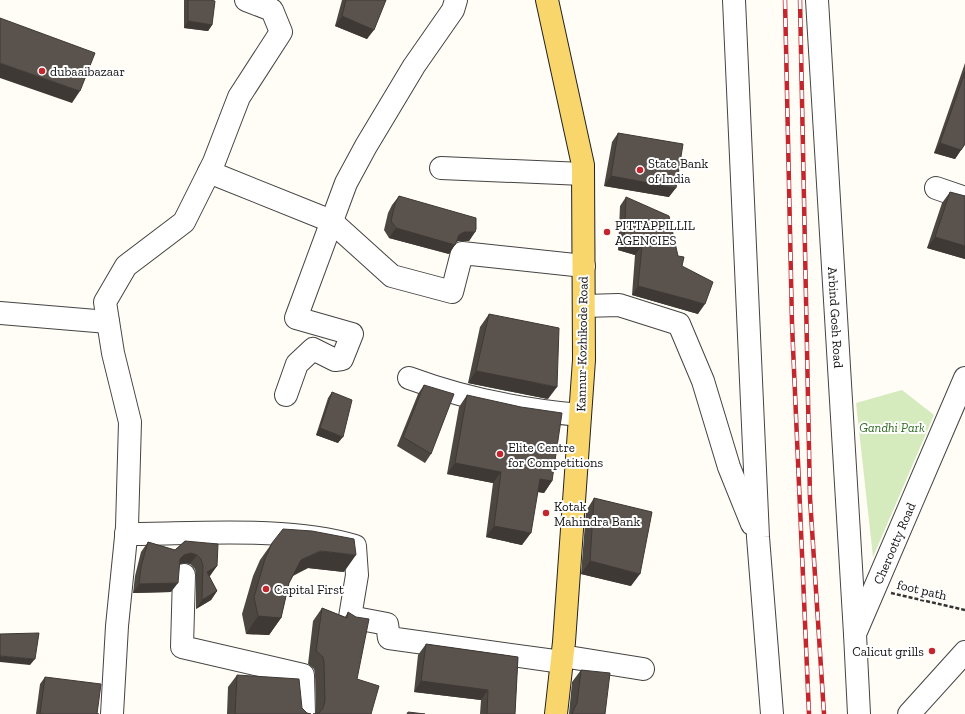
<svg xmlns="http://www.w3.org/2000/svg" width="965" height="714" font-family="'Zilla Slab',serif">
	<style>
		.green { fill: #d5ebbd }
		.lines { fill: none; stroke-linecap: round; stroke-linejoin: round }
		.minor-casing { stroke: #444; stroke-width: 24 }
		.major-casing { stroke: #222; stroke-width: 24 }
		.path { stroke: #333; stroke-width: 2.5; stroke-dasharray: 4 2; stroke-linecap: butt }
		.minor { stroke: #fff; stroke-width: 22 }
		.major { stroke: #f9d66b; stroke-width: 22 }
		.rail-casing { stroke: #c4262e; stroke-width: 4.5 }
		.rail { stroke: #fff; stroke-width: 3; stroke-dasharray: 9; stroke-linecap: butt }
		.wall { fill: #4d4742 }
		.shaded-wall { fill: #3f3936 }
		.building { fill: #5a524d; stroke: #3f3936 }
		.poi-dot { fill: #c4262e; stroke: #fff; stroke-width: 1.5 }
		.labels { text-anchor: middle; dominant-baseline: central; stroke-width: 4; stroke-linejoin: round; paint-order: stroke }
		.poi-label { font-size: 13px; fill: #111; stroke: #fff; text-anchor: start }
		.street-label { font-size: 13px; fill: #111; stroke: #fff }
		.park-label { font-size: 13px; font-style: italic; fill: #2f6b1f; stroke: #fff }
	</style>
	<rect width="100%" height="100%" fill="#fffdf5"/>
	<path class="green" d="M902 390 934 415 873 557 856 403Z"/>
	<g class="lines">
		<defs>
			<g id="minor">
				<path d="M734 0 758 537 772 714"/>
				<path id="s1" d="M817 0 855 634"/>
				<path d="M441 168 583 174"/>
				<path d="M209 172 331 221 392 276 452 292 462 253 584 266"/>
				<path d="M936 188 965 198"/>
				<path d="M584 306 619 305 679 324 703 381 729 467 752 524"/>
				<path d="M0 313 108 322"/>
				<path d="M409 378C463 398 523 410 580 415"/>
				<path d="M286 395 297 364 313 349 335 360 342 359 352 334 296 318 346 183 366 146 414 66 453 10 456 0"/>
				<path d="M126 534C197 534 288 526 355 546L357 575 350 617 387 624 389 638 562 662"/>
				<path d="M184 575 182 647 303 675 304 714"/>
				<path d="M562 656 643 669"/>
				<path d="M112 714 117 626 127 527 130 422 113 353 105 302 126 266 184 222 214 162 239 97 281 32 272 10 246 0"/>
				<path id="s2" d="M859 714 855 634 965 378"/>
				<path d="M909 714 965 652"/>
			</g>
			<path id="major" d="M547 0 583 165 584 360 564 642 556 714"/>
		</defs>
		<use href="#minor" class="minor-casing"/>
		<use href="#major" class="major-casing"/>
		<path class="path" d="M891 593 965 610"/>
		<use href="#minor" class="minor"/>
		<use href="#major" class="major"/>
		<defs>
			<path id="rail" d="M785 0 792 324 809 714
				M800 0 810 498 824 714"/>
		</defs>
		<use href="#rail" class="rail-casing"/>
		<use href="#rail" class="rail"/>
	</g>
	<path class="wall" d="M184 0H210L212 25 208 31 184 28Z
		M342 0H386L367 39 335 26Z
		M965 63V144L955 159 934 153Z
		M618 133 669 197 604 186 612 142Z
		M950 192 965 196V259L927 248 942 203Z
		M399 196 475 232 469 241H458L456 242 449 254 389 238 384 230 388 213 392 205Z
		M626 197 678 256 698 314 632 295 635 255 618 250 620 206Z
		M489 314 548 399 468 383 480 327Z
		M424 385 431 454 425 463 397 446 418 394Z
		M332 392 338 443 316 435 328 398Z
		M467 395 552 481 544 493 538 492 522 545 486 537 493 483 447 474 459 407Z
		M594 498 631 586 581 574 586 511Z
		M185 541 217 566 209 576 217 591 211 600 196 609V575L195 569 190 564 185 563 179 564 171 592 133 593 135 576 141 552 148 542 175 550Z
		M272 543 344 572 308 568 293 576 289 583 281 618 269 635 246 634 242 614 253 576 260 560Z
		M322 608 345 617 348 612 357 679 371 714 316 713 315 674 314 669 308 664 313 621Z
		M426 644 518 657 515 714H480L481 700 414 692 418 655Z
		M581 670 605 714H569L572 682Z
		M237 675 302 708 307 713 311 714H227L228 687Z
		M45 677 97 714H99H36L40 684Z"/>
	<path class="shaded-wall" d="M342 16 374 30 367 39 335 26Z
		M188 21 212 25 208 31 184 28Z
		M0 63 80 91 72 103 0 78Z
		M940 143 961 150 955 159 934 153Z
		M611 176 676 188 669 197 604 186Z
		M396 228 459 235 464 232H475L469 241H458L454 244 455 245 449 254 389 238Z
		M935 237 965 246V259L927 248Z
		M624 241 642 246 635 255 618 250Z
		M638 286 705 304 698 314 632 295Z
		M476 371 557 387 548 399 468 383Z
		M320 428 343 437 338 443 316 435Z
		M455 463 501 472 493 483 447 474Z
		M540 479 552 481 544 493 532 491Z
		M494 526 531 533 522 545 486 537Z
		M320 551 356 555 344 572 308 568 289 577 301 560Z
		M191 553 197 555 190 564 185 563 178 564 180 559 184 555Z
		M590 561 640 574 631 586 581 574Z
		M217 566 210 576 203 580 207 572Z
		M178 583 171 592 133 593 139 584Z
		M217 591 211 600 196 609 202 600Z
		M258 616 281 618 269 635 246 634Z
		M0 656 35 659 30 665 0 662Z
		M421 681 488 690 481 700 414 692Z"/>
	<path class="building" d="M188 0H210L215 1 212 25 188 21Z
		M346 0H386L374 30 342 16Z
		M0 18 95 53 80 91 0 63Z
		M965 72V144L961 150 940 143Z
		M618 133 683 144 676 188 611 176Z
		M950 192 965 196V246L935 237Z
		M399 196 476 218V229L475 232H464L459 235 455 245 396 228 391 221 395 204Z
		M626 197 669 216 678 256 684 257 682 266 713 282 705 304 638 286 642 246 624 241Z
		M489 314 559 328 557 387 476 371Z
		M424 385 454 394 431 454 403 437Z
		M332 392 352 400 343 437 320 428Z
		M467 395 521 407 562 413 552 481 540 479 531 533 494 526 501 472 455 463Z
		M594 498 652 512 640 574 590 561Z
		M283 529 312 531 354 539 356 555 320 551 301 560 289 583 281 618 258 616 254 597 265 559 272 543Z
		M185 541 218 544 217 566 207 572 217 591 202 600 203 566 201 559 197 555 191 553 184 555 180 559 178 583 139 584 141 567 148 542 175 550Z
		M322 608 347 618 348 612 356 617 369 619 357 679 379 686 371 714H313L319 713 323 708 325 701 324 662 323 657 316 651Z
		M39 633 35 659 0 656V634Z
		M426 644 518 657 515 714H487L488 690 421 681Z
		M581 670 610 673 605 714H572L573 711 577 703Z
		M237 675 299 679 302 708 307 713 311 714H235Z
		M45 677 101 684 97 714H99H40Z
		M408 712 425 714H407Z"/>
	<g class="poi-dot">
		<circle cx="42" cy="71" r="4"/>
		<circle cx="640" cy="170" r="4"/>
		<circle cx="607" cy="232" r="4"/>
		<circle cx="500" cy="454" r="4"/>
		<circle cx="546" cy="513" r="4"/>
		<circle cx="266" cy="589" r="4"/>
		<circle cx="932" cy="651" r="4"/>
	</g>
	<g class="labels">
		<g class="poi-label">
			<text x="50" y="71">dubaaibazaar</text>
			<text x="648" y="163">State Bank<tspan x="648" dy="15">of India</tspan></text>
			<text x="615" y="225">PITTAPPILLIL<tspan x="615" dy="15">AGENCIES</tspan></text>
			<text x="508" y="447">Elite Centre<tspan x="508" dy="15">for Competitions</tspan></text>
			<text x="554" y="506">Kotak<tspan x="554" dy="15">Mahindra Bank</tspan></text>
			<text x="274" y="589">Capital First</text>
			<text x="924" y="651" text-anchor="end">Calicut grills</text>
		</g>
		<g class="street-label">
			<text stroke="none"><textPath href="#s1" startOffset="318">Arbind Gosh Road</textPath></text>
			<text transform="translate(582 344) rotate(-89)">Kannur-Kozhikode Road</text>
			<text stroke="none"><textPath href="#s2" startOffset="179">Cherootty Road</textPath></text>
			<text transform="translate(922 590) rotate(13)">foot path</text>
		</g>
		<g class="park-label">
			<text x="892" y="427">Gandhi Park</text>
		</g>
	</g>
</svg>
